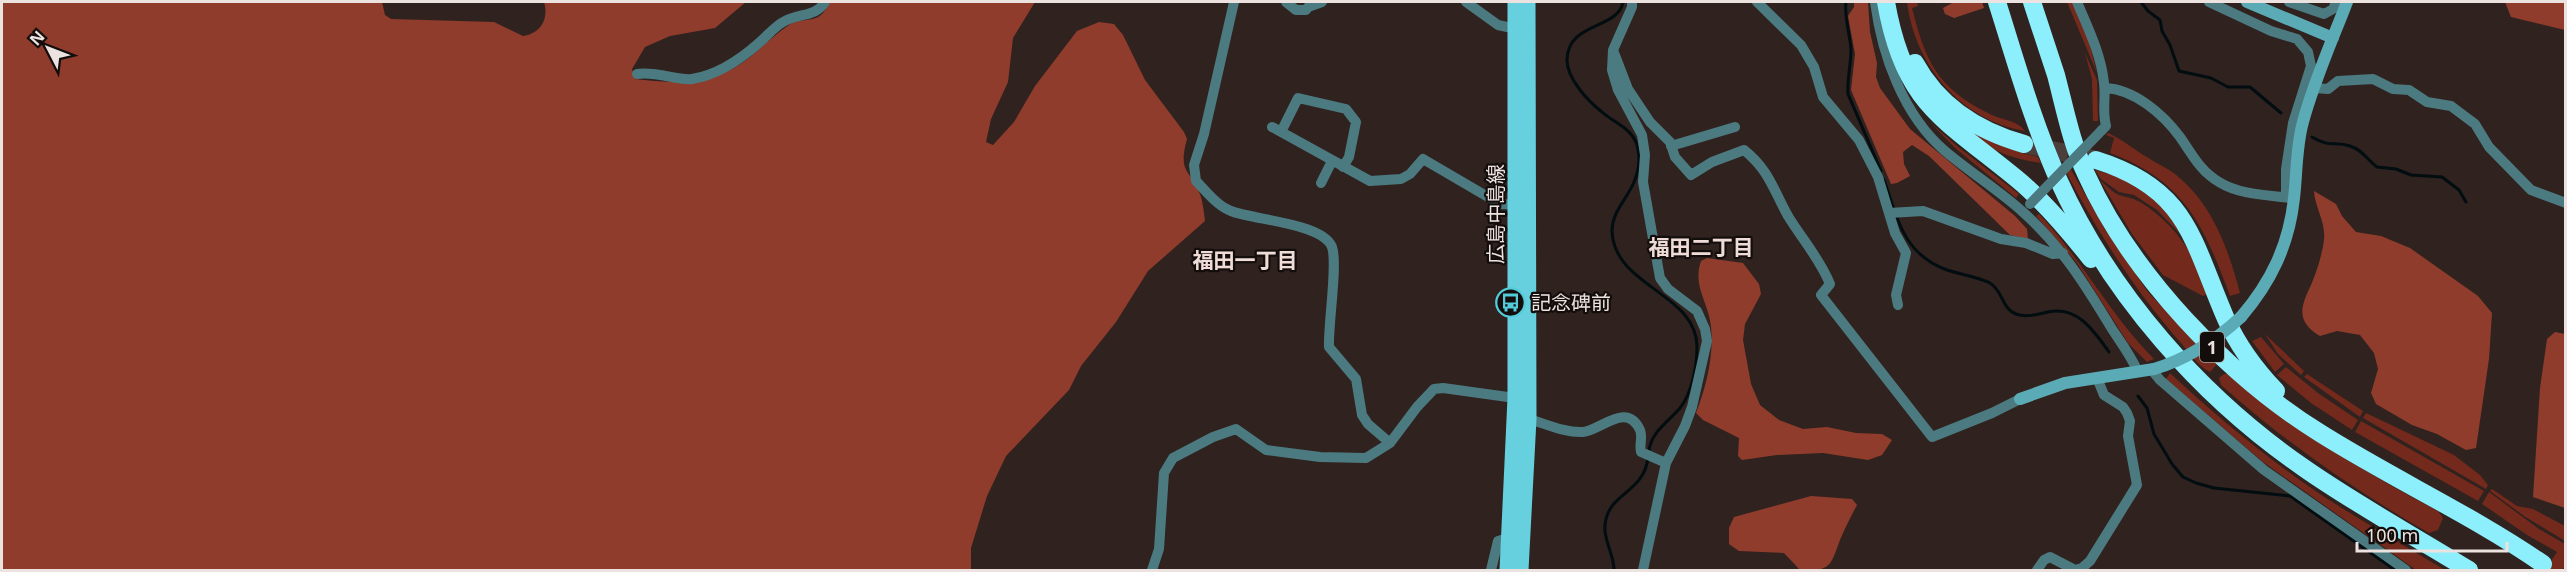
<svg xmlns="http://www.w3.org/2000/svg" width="2567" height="572" font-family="'Noto Sans','Noto Sans JP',sans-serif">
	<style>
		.green { fill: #73291b }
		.forest { fill: #903c2c }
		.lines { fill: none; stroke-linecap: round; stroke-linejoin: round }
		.stream { stroke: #010d10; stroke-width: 3 }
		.highway-tunnel { stroke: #4c3f3b; stroke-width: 18; stroke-dasharray: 18 9; stroke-linecap: butt }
		.street { stroke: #4b7a81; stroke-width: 10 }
		.secondary { stroke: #5babb6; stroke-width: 12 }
		.primary { stroke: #66d0df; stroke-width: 15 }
		.highway { stroke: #8deffc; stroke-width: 18 }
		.street-bridge { stroke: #4b7a81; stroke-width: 10 }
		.secondary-bridge { stroke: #5babb6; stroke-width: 12 }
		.labels { text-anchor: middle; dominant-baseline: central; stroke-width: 4.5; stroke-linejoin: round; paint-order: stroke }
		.shield { fill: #130d0c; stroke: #aba2a0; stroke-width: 1.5 }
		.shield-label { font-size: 18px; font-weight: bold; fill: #ece2df }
		.street-label { font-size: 20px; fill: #ece2df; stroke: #130d0c }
		.poi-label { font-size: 20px; fill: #ece2df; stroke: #130d0c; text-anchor: start }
		.neighbourhood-label { font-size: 21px; font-weight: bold; fill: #efdcd7; stroke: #130d0c }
	</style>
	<rect width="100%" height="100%" fill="#30221e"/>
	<path class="green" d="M1907 2H1917L1918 6 1912 8C1925 60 1937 88 1988 113 2000 120 2017 120 2025 131 1960 120 1915 65 1907 2Z
		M2067 2H2073L2088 39 2097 73Z
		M2085 53 2097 80 2098 121H2093L2092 79Z
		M1930 122 1957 146 2019 194 2016 198 1954 147Z
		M1958 123 2022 153 2038 157 2041 163C2001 157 1988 148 1958 123Z
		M2108 133C2122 139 2133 149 2147 157 2154 162 2163 166 2171 171 2211 200 2228 247 2240 293L2230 296C2204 226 2185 181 2110 153L2114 138 2106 135Z
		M2070 168 2106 231 2148 292 2217 364 2210 372C2199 367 2189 353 2181 343 2135 291 2098 233 2066 172Z
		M2095 170 2123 178 2154 194 2183 237 2157 210 2134 195 2119 192 2101 179Z
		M2100 180C2106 185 2112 192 2119 195 2126 197 2133 198 2140 202 2175 223 2196 257 2210 293L2203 296 2163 275 2132 234Z
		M2039 214C2082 259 2110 315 2154 359L2147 362 2128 343 2077 263 2036 216Z
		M2265 334 2304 371 2301 375 2278 354Z
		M2261 337 2284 364 2275 372 2252 341Z
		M2286 367 2318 393 2358 420 2352 430 2311 403 2277 375Z
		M2170 373C2217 417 2267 458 2320 494 2361 521 2404 545 2445 570H2416L2263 462 2166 379Z
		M2224 374H2228C2292 430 2363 471 2438 511L2443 518 2438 530 2429 533C2354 490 2285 442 2221 385L2219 378Z
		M2307 374 2363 411 2360 417 2304 377Z
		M2366 413 2454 455 2480 475 2488 485 2486 489 2363 418Z
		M2361 421 2484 491 2478 501 2355 432Z
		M2492 489 2517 506 2533 509 2565 526V541L2524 516 2490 491Z
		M2489 492 2539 529 2565 544V566L2562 570H2545L2557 552 2527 535 2482 504Z"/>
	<path class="forest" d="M2 2H382L385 15 391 19 494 22 523 36C541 33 549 19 544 2H746L715 28 670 36 645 47 632 69 635 79C667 83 705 85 734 68 754 57 769 38 789 25 805 15 820 27 829 2H1035L1013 38 1008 82 991 119 986 142 993 145 1014 122 1035 86 1077 31 1099 22 1114 24 1123 35 1145 80 1184 132 1187 139C1177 176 1192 168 1201 197 1203 204 1204 213 1205 221L1148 271 1116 322 1081 366 1069 390 1006 456 987 496 971 548V570H2Z
		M1854 2H1868L1870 32 1877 63 1876 77 1880 88 1910 129 2015 216 2027 229 2028 239 2010 235 1929 156 1912 145 1903 152 1904 164 1910 176 1897 183 1891 184 1851 90 1855 54 1848 16 1854 7Z
		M1954 2H1982L1984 8 1954 18 1945 14 1943 8Z
		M2505 2H2565V30L2511 17Z
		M2314 191 2336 204 2342 216 2356 232 2381 236 2410 248 2478 296 2492 313 2489 359 2476 448 2466 450 2437 434 2412 425 2376 404 2371 393 2378 369 2374 353 2360 335 2337 331 2320 336C2295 321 2301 306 2311 285 2317 271 2322 255 2324 240 2326 222 2315 208 2314 191Z
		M1707 258 1743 263 1759 284 1761 294 1745 324 1743 340 1751 384 1760 405 1779 420 1803 429 1827 427 1856 433 1882 434 1892 440 1882 455 1868 460 1823 453 1777 455 1742 460 1738 456 1739 438 1703 420 1696 413C1706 387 1714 356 1711 327 1709 302 1692 287 1701 261Z
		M2555 332 2565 334V508L2533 497 2540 388 2547 339Z
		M1811 496 1852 499 1857 505C1851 516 1845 528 1840 540 1830 567 1831 571 1800 570L1784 553 1739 551 1729 544V528L1734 517Z"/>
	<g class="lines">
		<path class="stream" d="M1623 2C1618 30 1568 21 1567 60 1567 79 1588 101 1602 112 1613 122 1629 127 1636 142 1638 147 1639 154 1639 160 1638 193 1612 205 1612 231 1614 287 1697 293 1697 347 1697 366 1692 393 1680 408 1669 421 1651 432 1649 451
			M1846 2C1844 18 1850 33 1851 50 1851 64 1847 79 1848 94L1881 171
			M2141 2 2148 11 2160 20 2162 31 2170 45 2179 71 2211 78 2228 87H2250L2281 113
			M2312 137C2330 148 2335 141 2350 146 2363 150 2367 160 2377 167L2396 169 2411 175 2442 177 2459 190 2466 202
			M1884 180C1898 219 1903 254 1947 270 1959 274 1981 278 1990 283 2003 291 2002 309 2016 314 2027 318 2038 314 2048 312 2078 306 2094 331 2109 352
			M2138 396 2147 408 2154 434 2172 464 2183 477 2196 483 2214 488 2290 496 2395 570
			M1614 570C1614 553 1601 537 1606 519 1612 493 1644 491 1648 458"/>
		<path class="highway-tunnel" d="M2024 144 2093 159"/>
		<path class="street" d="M1234 2 1204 134 1194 165 1196 181C1206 191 1217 206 1231 211 1253 220 1323 223 1332 247 1338 264 1328 324 1329 347L1356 379 1362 415 1368 424 1390 443
			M1286 2 1296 10H1306L1312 2
			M1466 2 1498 25 1521 30
			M1632 2V7L1613 50 1612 70 1618 90 1642 135 1645 155 1643 182 1660 278 1668 289 1697 311 1705 329 1707 341 1692 407 1685 426 1666 463 1643 570
			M1757 2 1801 45 1814 67 1823 97 1859 140 1878 177 1895 233 1906 253 1896 295 1898 305
			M1875 2C1882 55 1903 115 1945 151 1971 173 2000 191 2024 213 2062 247 2086 286 2112 329 2122 344 2131 356 2138 372
			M2077 2C2088 28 2101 54 2104 83 2106 99 2102 110 2106 126L2102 130
			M2209 2 2271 31 2297 39 2308 52 2311 66 2293 123 2286 169V197
			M2289 2 2324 14 2333 9 2336 2
			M1311 6 1322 2
			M1613 50 1628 89 1650 122 1670 142 1675 157 1691 175 1712 162 1744 150C1769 170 1773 189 1788 216 1802 239 1820 259 1830 284L1821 295 1932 437 1992 413 2020 399
			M637 74C657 71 678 81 692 79 718 75 741 59 760 42 768 35 776 25 785 21 799 13 816 17 825 2
			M2105 88C2134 89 2163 114 2180 137 2192 154 2200 171 2219 182 2240 195 2267 195 2291 198
			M2314 88 2328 89 2338 81 2373 79 2393 89 2409 90 2427 102 2451 106 2475 124 2489 147 2531 190 2566 203
			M1272 127 1370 181 1401 179 1410 174 1423 159 1500 204 1520 205
			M1281 132 1298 98 1346 109 1356 122 1349 157 1343 167
			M1671 146 1735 127
			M1321 183 1332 161
			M1889 213 1923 211 2001 239 2026 243 2053 254 2063 253
			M2151 369 2160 380 2264 470 2406 570
			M1152 570 1159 549 1164 473 1173 458 1213 437 1236 429 1266 450 1320 457 1366 458 1390 443 1417 407 1434 389 1443 388 1515 398 1529 419C1546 424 1565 433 1583 432 1601 430 1627 401 1640 430 1643 437 1639 445 1641 452L1666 463
			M1491 570 1498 541 1514 536
			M2037 570 2044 560 2050 557 2075 570 2082 568 2090 561 2137 485 2128 436 2130 421 2127 413 2123 407 2104 395 2097 378"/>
		<path class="secondary" d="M2247 2 2333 38
			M2241 317C2271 282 2289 245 2294 198 2297 173 2296 147 2303 122 2314 81 2332 41 2347 2
			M2020 399 2065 383 2154 369"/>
		<path class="primary" d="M1507 570 1515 398V2
			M1521 570 1529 419 1528 2"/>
		<path class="highway" d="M1886 2C1904 105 1943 118 2017 179 2045 202 2069 231 2091 259
			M1997 2C2016 62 2033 123 2059 181 2111 295 2201 397 2304 468 2357 505 2414 536 2469 570
			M2032 2C2040 26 2048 50 2056 75 2065 109 2071 142 2086 174 2131 274 2228 376 2320 433 2393 479 2472 515 2543 564
			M1915 63C1939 107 1978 131 2024 144
			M2096 160C2189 189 2192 241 2226 319 2238 346 2256 370 2276 391"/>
		<path class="street-bridge" d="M2030 204 2102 130"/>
		<path class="secondary-bridge" d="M2154 369C2188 359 2215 341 2241 317"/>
	</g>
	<defs>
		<symbol id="bus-ring" viewBox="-11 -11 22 22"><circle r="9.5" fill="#130d0c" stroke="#53cbda" stroke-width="1.5"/><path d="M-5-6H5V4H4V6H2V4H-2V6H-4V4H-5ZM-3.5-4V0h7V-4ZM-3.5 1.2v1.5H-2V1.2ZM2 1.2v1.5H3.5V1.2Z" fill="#53cbda"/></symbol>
	</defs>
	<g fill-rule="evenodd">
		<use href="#bus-ring" x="1494" y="286" width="33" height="33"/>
	</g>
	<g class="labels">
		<rect class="shield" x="2200" y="332" width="24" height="30" rx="4.5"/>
		<g class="shield-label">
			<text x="2212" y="347">1</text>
		</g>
		<g class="street-label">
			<text transform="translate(1495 214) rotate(-90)">広島中島線</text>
		</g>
		<g class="poi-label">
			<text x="1531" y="302">記念碑前</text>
		</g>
		<g class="neighbourhood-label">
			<text x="1701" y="247">福田二丁目</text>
			<text x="1245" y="260">福田一丁目</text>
		</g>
	</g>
	<rect width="2567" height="572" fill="none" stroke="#ece2df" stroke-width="6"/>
	<g transform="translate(48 48) rotate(312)" stroke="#130d0c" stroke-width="4.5" paint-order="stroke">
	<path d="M0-4.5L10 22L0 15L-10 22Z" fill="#ece2df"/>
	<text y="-9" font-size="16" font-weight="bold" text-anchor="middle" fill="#ece2df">N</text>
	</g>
	<path d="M2357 542v9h150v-9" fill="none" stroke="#ece2df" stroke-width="3"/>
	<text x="2366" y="542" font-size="18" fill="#ece2df" stroke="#130d0c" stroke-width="4.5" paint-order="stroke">100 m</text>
</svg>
